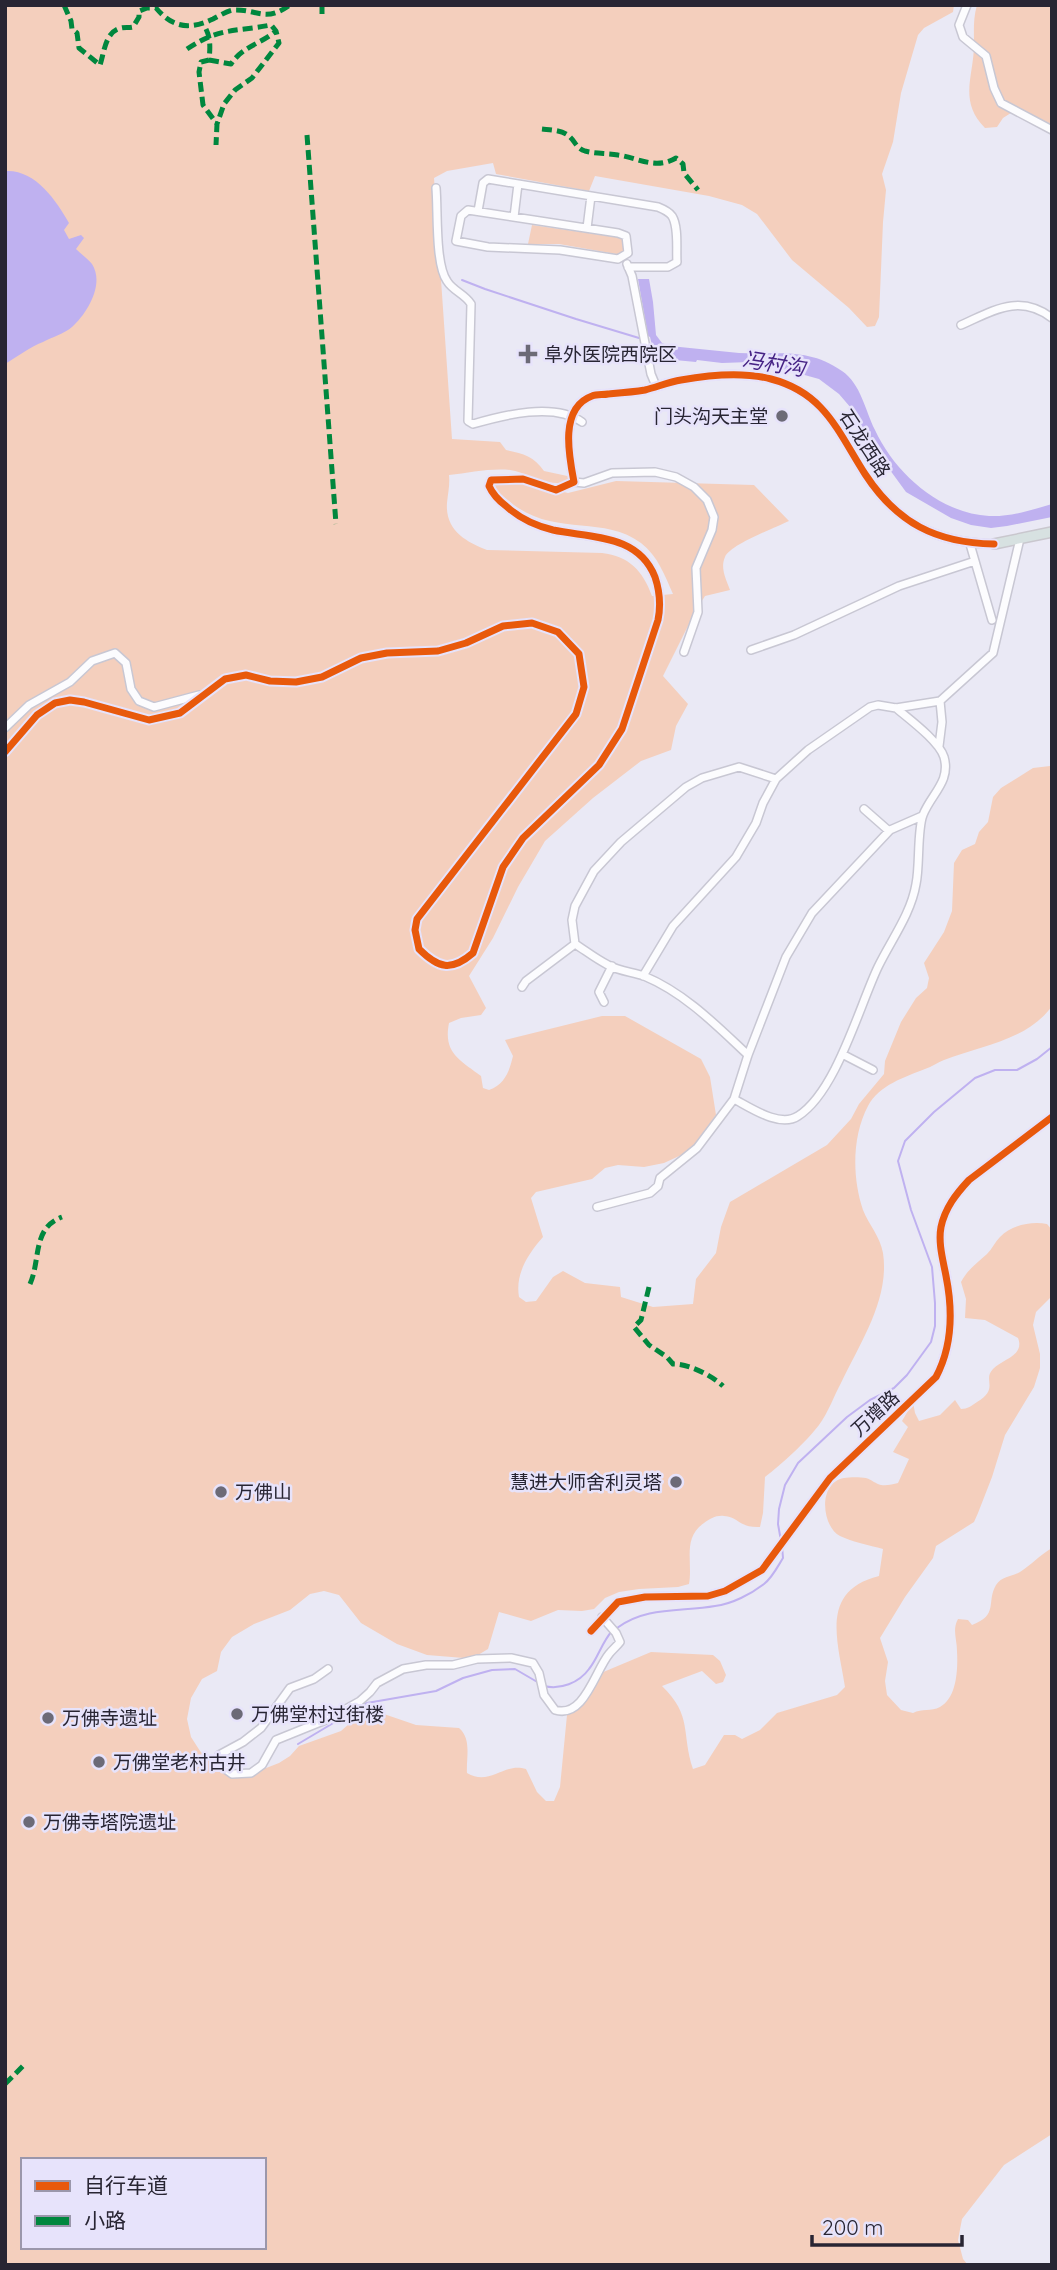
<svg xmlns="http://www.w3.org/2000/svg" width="1057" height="2270" font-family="Quicksand,'Noto Sans SC',sans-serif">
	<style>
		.green { fill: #f4cfbd; fill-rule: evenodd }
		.water { fill: #bfb1f0 }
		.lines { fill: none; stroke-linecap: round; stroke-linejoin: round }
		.stream { stroke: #bfb1f0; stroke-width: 2 }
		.minor-casing { stroke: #c8c7d3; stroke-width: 10 }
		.major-casing { stroke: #c9c7ce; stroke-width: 12 }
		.minor { stroke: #fcfcfe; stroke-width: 7 }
		.major { stroke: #d7e1e1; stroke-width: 9 }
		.quiet { stroke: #00873e; stroke-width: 5; stroke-dasharray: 10 5; stroke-linecap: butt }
		.cycleway-casing { stroke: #e7e3fb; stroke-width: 11 }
		.cycleway { stroke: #e8590c; stroke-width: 7 }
		.poi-dot { fill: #6c6a77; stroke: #e7e3fb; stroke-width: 2.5 }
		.labels { text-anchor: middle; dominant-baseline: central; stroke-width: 5; stroke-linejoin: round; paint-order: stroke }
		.poi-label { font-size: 19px; fill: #282533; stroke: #e7e3fb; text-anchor: start }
		.street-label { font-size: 19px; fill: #282533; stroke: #e7e3fb }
		.water-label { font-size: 21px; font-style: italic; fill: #462385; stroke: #e7e3fb }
	</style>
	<rect width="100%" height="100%" fill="#eae9f5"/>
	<path class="green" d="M5 5H954L953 12 924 28 918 35 901 93 893 142 882 174 886 190 883 222 879 317 875 326 867 327 849 308 792 260 757 214 742 205 709 196 595 176 589 191 496 174 493 163 447 171 434 178 452 439 500 442 506 450C522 453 534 456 544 471L572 477C554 493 529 472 510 470 490 468 469 473 449 475 450 485 448 493 447 503 445 530 466 542 487 550L602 553C629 556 643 571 652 596L673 594C665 576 658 556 641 543 602 514 552 538 509 501 503 496 497 493 495 485L498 484 524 482 568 493 616 481 754 485 789 521C775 528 731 544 725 557 720 568 726 579 730 590L705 596 695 612 663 676 688 704 676 726 671 750 641 761 593 798 545 841 518 887 493 938 469 976 486 1008 481 1015 461 1018 449 1023C443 1053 460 1060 481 1076L483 1088 489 1090C505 1084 509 1072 513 1056L505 1040 602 1016H625L701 1059 710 1077 716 1115 690 1151 664 1163 644 1167 618 1165 605 1168 592 1179 536 1192 531 1198 543 1237C528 1254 515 1274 519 1297L526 1302 536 1301 553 1277 563 1271 585 1283 620 1287 621 1297 653 1307 693 1304 696 1279 716 1253 721 1227 730 1202 827 1145 851 1119 859 1104 884 1074 885 1061 901 1022 916 998 927 988 929 978 924 963 944 932 952 911 954 863 962 850 975 844 979 832 988 822 993 797 1001 788 1033 768 1050 766 1052 767V1006C1028 1040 981 1046 944 1060 938 1062 932 1067 925 1069 905 1077 879 1085 868 1106 852 1136 852 1178 863 1210 869 1225 880 1236 883 1253 890 1299 860 1343 841 1383 834 1396 828 1413 819 1425 807 1441 781 1465 765 1477L763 1513 760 1527C739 1528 739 1517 724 1516 716 1515 710 1519 704 1523 682 1538 693 1562 689 1584L678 1587 639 1589 619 1592 605 1598 594 1609 582 1611 558 1610 531 1621 499 1612 488 1649 478 1655 464 1658 427 1655 397 1644 361 1623 339 1595 324 1591 310 1594 290 1610 254 1624 232 1637 221 1652 217 1671 202 1679 191 1698 187 1719 191 1737 200 1751 215 1765 234 1775 251 1774 279 1763 290 1756 299 1746 341 1731 358 1716 381 1713 416 1725 459 1728C472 1739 466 1758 467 1773 490 1787 503 1762 526 1769L537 1792 546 1801H554L560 1787 567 1715 582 1692 601 1673 651 1652 713 1655 720 1661 726 1675 723 1682 716 1684 702 1671 662 1686C693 1716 681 1733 693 1769L705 1765 724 1735H735L742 1739 760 1730 777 1713 837 1695 845 1687C838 1641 819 1591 879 1576L883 1549C869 1545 852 1542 840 1536 822 1527 817 1483 844 1478 850 1477 860 1477 866 1478 872 1480 876 1484 881 1485 887 1486 893 1484 898 1483L909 1459 893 1452 908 1427 902 1421 913 1402 915 1413 919 1421 940 1415 955 1400 961 1409C968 1409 971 1406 977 1402 1000 1388 982 1380 993 1369 1002 1359 1025 1356 1018 1338L985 1320 965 1318 966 1299 961 1282C968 1269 976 1264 987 1254 992 1249 995 1242 1000 1237 1011 1225 1032 1221 1047 1224L1052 1230 1050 1253 1052 1296 1036 1312 1033 1325 1040 1354V1368L1034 1387 1005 1435 992 1477 978 1513 974 1522 936 1546 933 1558 905 1597 880 1638 888 1662 885 1681 887 1695 901 1710 913 1713C922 1708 931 1712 940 1707 957 1698 958 1669 957 1651 957 1639 952 1630 958 1619L968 1620 972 1625C999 1615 986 1602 996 1585 1002 1576 1012 1577 1020 1572 1031 1565 1040 1555 1052 1548V2134L1004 2165 962 2219 958 2240 963 2259 968 2265H5ZM23 2160H264V2247H23Z
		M977 5H1052V124L1014 111 1003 118 997 127 985 128C958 101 974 76 974 44 974 30 973 19 977 5Z
		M532 225 623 238 624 254H616L559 244H528Z"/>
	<path class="water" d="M5 171C35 169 56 200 69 223L64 230 69 239 81 235 84 238 76 249C81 254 88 259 92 264 105 284 87 314 72 327 64 334 52 337 43 342 30 347 17 357 5 364Z
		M638 279H649L653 302 656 335 662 343 670 346C693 348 716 351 739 353 778 355 808 347 842 371 861 384 865 410 875 430 895 473 939 513 989 516 1010 517 1032 510 1052 504V517L1007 526 991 528 971 525 951 518 906 492 860 429 851 408 839 394 819 379 765 364 750 362 722 363 697 360 696 362 664 359 663 361H656L650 337 648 336Z"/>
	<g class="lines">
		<path class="stream" d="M462 280 485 289 576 319 639 338
			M781 1541 778 1524 779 1509 785 1485 798 1463 847 1417 870 1400 894 1388 907 1375 931 1342 935 1326V1303L932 1267 911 1210 898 1161 905 1141 934 1112 975 1078 995 1070H1017L1037 1059 1052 1047
			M617 1628C646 1606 682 1612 715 1606 732 1604 751 1594 764 1584 772 1578 778 1566 783 1558L782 1546
			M544 1686C560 1690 579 1683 589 1669 598 1658 602 1642 612 1631
			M298 1744 367 1703 436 1691 463 1678 492 1670 515 1669 539 1683"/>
		<defs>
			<path id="minor" d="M967 5 959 25 963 37 986 56 994 88 1001 103 1052 130
				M436 188C438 211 435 264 447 281 453 291 465 294 471 304L468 421 473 424C504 415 554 402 582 422
				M468 210 618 233 626 236 628 253 618 259 560 250 488 247 456 241 461 216Z
				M478 211 483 183 488 179 658 207C663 209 669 212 672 216 679 227 676 250 677 262L668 267H628
				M514 217 518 184
				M587 228 591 196
				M627 264 632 276 651 374 656 386
				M961 325C993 311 1019 293 1052 318
				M574 482 584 483 612 473 655 472 676 477 694 487 707 500 714 517 712 530 696 568 698 612 684 652
				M970 544 992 620
				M751 650 794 635 899 586 975 561
				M940 701 993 653 1019 543
				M5 728 29 705 70 682 92 661 115 653 126 663 131 689 139 701 154 707 199 695
				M5 752 37 715 55 703 70 700 84 702 149 720 180 713 225 679 246 675 270 681 296 682 322 677 361 658 387 653 438 651 466 643 503 626 532 623 558 632 579 654 584 687 576 714 417 919 415 930 419 949C438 968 451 972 473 953L503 867 523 838 599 765 622 729 658 620C661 605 660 592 655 577 638 534 591 538 553 530 536 526 519 518 506 506 498 500 493 495 489 486L491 480 523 479 556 490 574 482C569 456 559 408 592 396 597 394 603 395 608 394 620 393 633 392 645 390 657 387 669 382 681 380 709 375 744 372 771 379 825 393 838 432 865 474 897 523 936 543 994 544
				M864 809 889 831
				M643 976 673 926 736 857 756 823 763 803 776 779 808 750 870 707 878 705 896 708 940 701 942 722 939 746
				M522 987 526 981 575 944
				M604 1002 599 992 612 966
				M842 1054 873 1070
				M748 1055C717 1026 685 993 644 976 632 972 619 971 608 965 596 959 586 951 575 944L572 920 575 906 594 871 621 842 686 787 702 778 739 767 776 779
				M734 1099C751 1108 780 1128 798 1116 836 1092 859 1007 878 967 891 940 911 914 916 884 920 866 917 830 923 815 931 794 951 782 944 757 939 741 909 719 896 708
				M597 1207 650 1193 658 1186 660 1178 697 1148 734 1099 748 1055 786 957 812 913 890 830 922 816
				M591 1631 618 1602 645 1597 708 1596 725 1591 762 1570 830 1478 936 1377C953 1345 953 1311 946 1276 943 1260 938 1243 941 1227 945 1208 956 1194 969 1180L1052 1117
				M328 1669 314 1679 290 1688 261 1728 243 1742 219 1755 217 1763 232 1774 251 1773 262 1765 276 1740 328 1719 360 1701 370 1692 377 1683 403 1669 426 1665H453L477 1659 511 1658 533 1663 539 1673 544 1695 555 1710C584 1719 595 1671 609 1654 612 1650 617 1646 620 1642L616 1633 602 1617"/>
			<path id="major" d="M994 544 1052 532"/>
		</defs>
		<use href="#minor" class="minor-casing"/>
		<use href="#major" class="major-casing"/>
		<use href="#minor" class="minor"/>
		<use href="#major" class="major"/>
		<path class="quiet" d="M64 5 71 21 72 29 77 33 79 48 100 65C104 54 105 31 121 28 125 27 129 28 133 27L139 17V11L147 8H156C173 28 189 30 213 19 219 16 227 11 233 10 259 9 264 23 290 5
			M322 5V14
			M206 29C211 39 210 50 209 60L201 62 199 72 203 105 217 124 216 145
			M187 49C220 27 235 32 271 25L276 31 279 43 252 78 235 90 224 104 217 124
			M209 60 231 64C243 46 259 45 276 31
			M542 129C551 130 562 130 569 136 575 141 576 148 585 151 595 154 607 153 618 155 639 158 655 170 676 158L683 164 684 173 698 190
			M307 135 336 524
			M30 1284C41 1259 32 1228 62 1217
			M649 1287 641 1320 634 1327 649 1345 667 1357 673 1364C689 1364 711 1375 723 1386
			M5 2084 23 2066"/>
		<defs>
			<path id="cycleway" d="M5 752 37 715 55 703 70 700 84 702 149 720 180 713 225 679 246 675 270 681 296 682 322 677 361 658 387 653 438 651 466 643 503 626 532 623 558 632 579 654 584 687 576 714 417 919 415 930 419 949C438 968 451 972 473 953L503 867 523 838 599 765 622 729 658 620C661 605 660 592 655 577 638 534 591 538 553 530 536 526 519 518 506 506 498 500 493 495 489 486L491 480 523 479 556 490 574 482C569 456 559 408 592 396 597 394 603 395 608 394 620 393 633 392 645 390 657 387 669 382 681 380 709 375 744 372 771 379 825 393 838 432 865 474 897 523 936 543 994 544
				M591 1631 618 1602 645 1597 708 1596 725 1591 762 1570 830 1478 936 1377C953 1345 953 1311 946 1276 943 1260 938 1243 941 1227 945 1208 956 1194 969 1180L1052 1117"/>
		</defs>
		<use href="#cycleway" class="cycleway-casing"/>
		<use href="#cycleway" class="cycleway"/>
	</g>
	<g class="poi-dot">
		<path d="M524.5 343.5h7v7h7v7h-7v7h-7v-7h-7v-7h7z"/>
		<circle cx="782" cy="416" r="7"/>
		<circle cx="676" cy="1482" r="7"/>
		<circle cx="221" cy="1492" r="7"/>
		<circle cx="237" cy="1714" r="7"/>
		<circle cx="48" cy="1718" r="7"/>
		<circle cx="99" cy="1762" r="7"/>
		<circle cx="29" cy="1822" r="7"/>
	</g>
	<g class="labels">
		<g class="poi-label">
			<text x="544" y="354">阜外医院西院区</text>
			<text x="768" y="416" text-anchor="end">门头沟天主堂</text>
			<text x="662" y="1482" text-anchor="end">慧进大师舍利灵塔</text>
			<text x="235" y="1492">万佛山</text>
			<text x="251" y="1714">万佛堂村过街楼</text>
			<text x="62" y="1718">万佛寺遗址</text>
			<text x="113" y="1762">万佛堂老村古井</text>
			<text x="43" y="1822">万佛寺塔院遗址</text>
		</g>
		<g class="street-label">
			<text transform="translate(865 443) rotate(57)">石龙西路</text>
			<text transform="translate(875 1413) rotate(-43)">万增路</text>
		</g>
		<g class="water-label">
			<text transform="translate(774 363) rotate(9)">冯村沟</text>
		</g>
	</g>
	<rect width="1057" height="2270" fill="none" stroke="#282533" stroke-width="14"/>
	<rect x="21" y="2158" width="245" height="91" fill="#e7e3fb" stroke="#9b97ab" stroke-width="2"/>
	<rect x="35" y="2181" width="35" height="10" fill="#e8590c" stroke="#9b97ab" stroke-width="2"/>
	<text x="84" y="2193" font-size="21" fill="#282533">自行车道</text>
	<rect x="35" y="2216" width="35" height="10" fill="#00873e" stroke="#9b97ab" stroke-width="2"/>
	<text x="84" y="2228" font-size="21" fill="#282533">小路</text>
	<path d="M812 2235v10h150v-10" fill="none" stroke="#282533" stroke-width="3.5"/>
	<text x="822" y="2235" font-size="21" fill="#282533" stroke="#e7e3fb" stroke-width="5" paint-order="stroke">200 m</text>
</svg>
